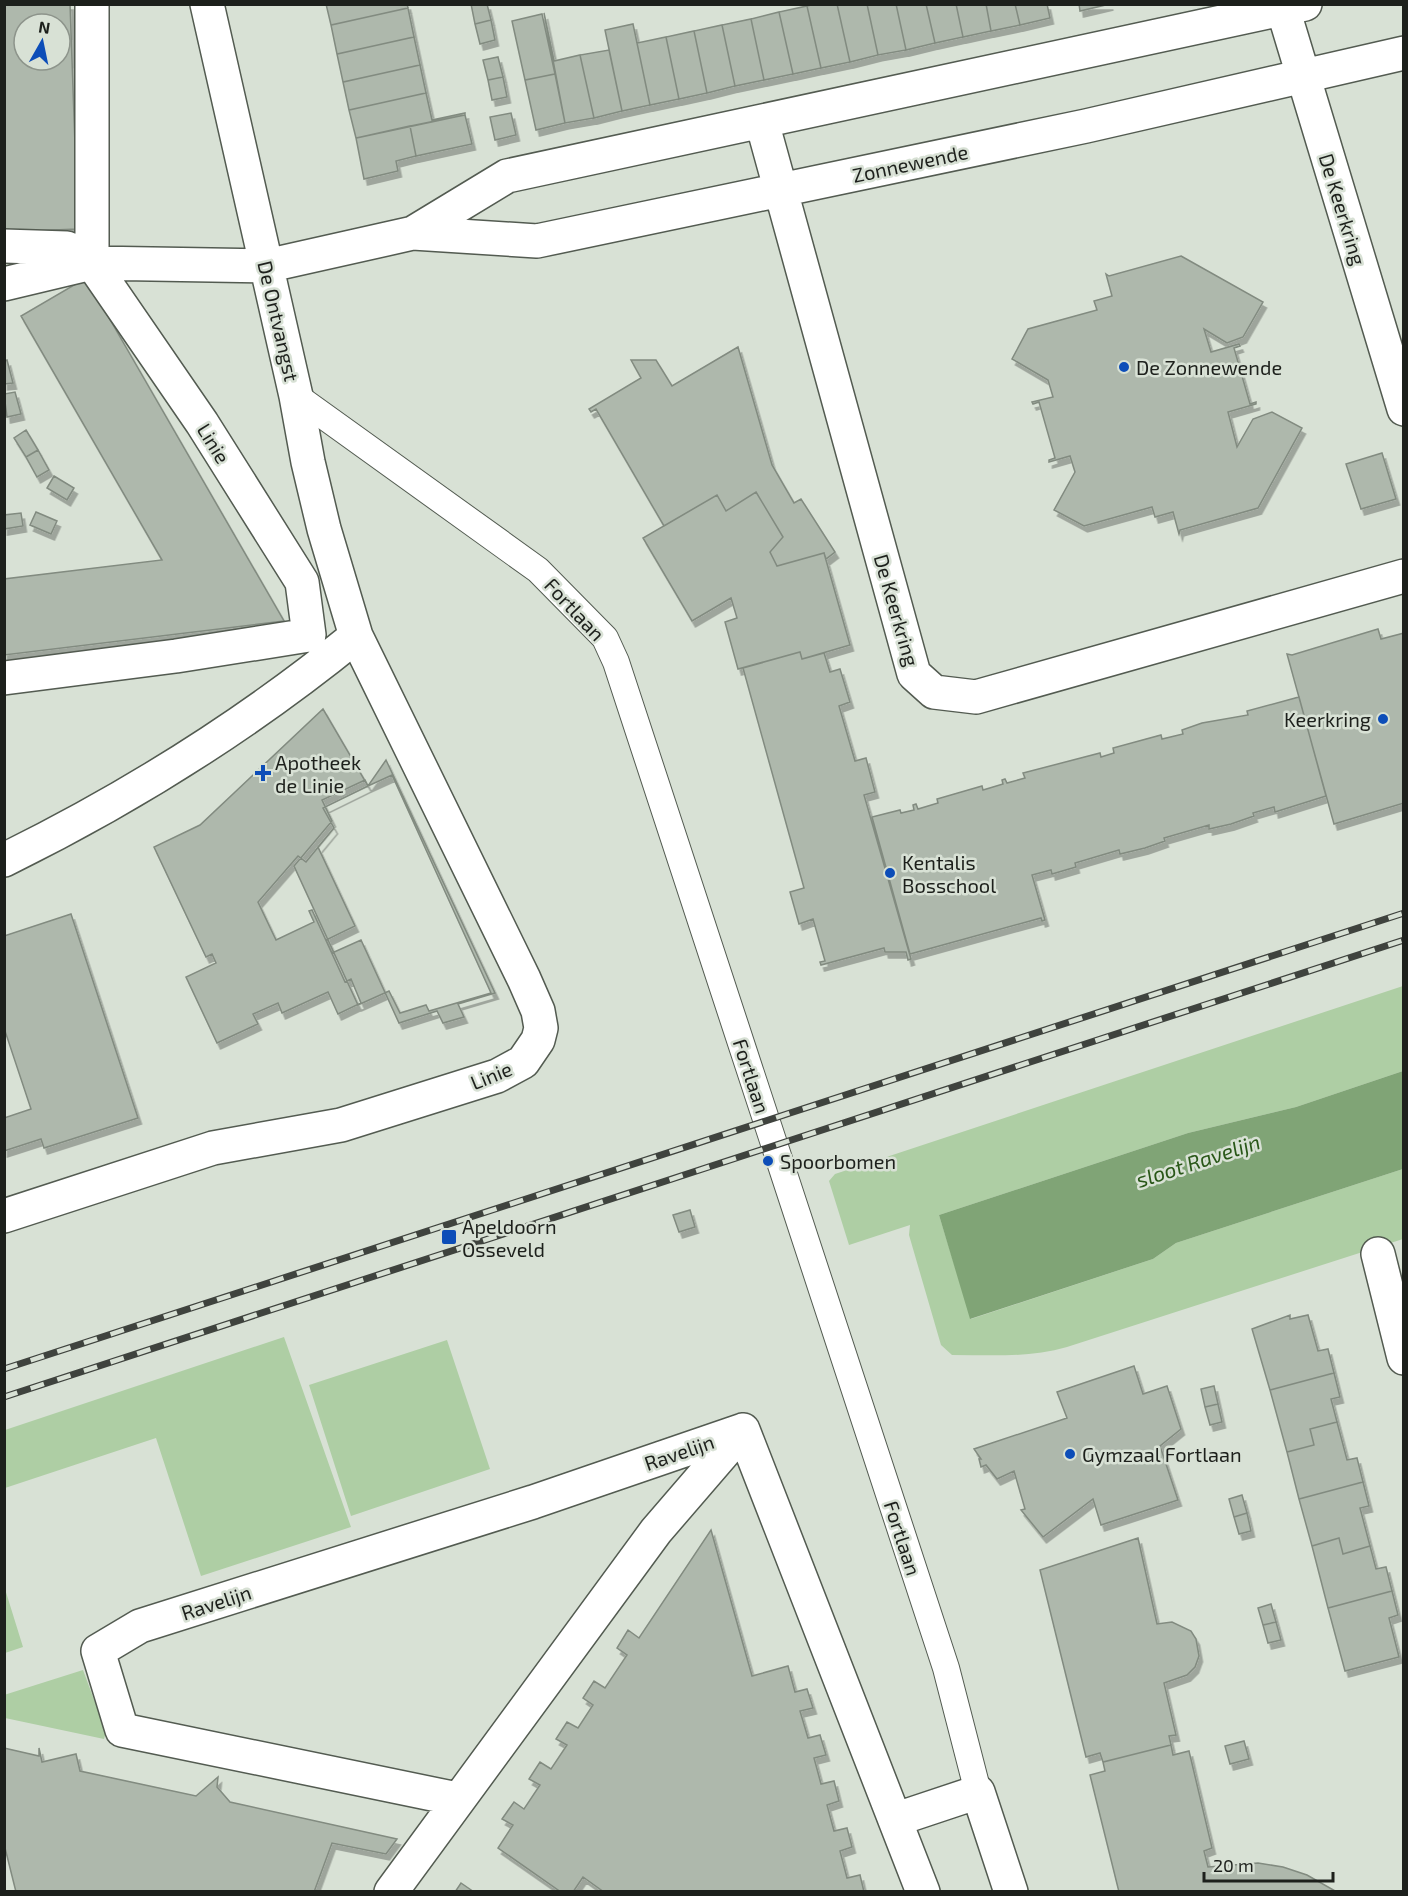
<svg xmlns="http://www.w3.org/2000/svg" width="1408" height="1896" font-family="'Exo 2',sans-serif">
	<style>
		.green { fill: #aecea4 }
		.water { fill: #80a476 }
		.building { fill: #aeb8ac; stroke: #828b80; stroke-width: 1.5; fill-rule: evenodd; filter: url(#shadow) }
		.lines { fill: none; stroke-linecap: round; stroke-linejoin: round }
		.lane-casing { stroke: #535b51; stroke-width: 28 }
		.street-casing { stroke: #535b51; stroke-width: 36 }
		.lane { stroke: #fff; stroke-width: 26 }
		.street { stroke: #fff; stroke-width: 33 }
		.rail-casing { stroke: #3f433e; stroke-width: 7 }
		.rail { stroke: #d8e1d5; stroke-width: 4.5; stroke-dasharray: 14; stroke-linecap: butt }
		.poi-dot { fill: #0c4db8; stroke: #d8e1d5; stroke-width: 2 }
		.labels { text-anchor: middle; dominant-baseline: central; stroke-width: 5; stroke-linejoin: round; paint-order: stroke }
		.street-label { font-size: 20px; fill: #1d201c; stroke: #d8e1d5 }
		.poi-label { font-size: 20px; fill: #1d201c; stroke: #d8e1d5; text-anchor: start }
		.water-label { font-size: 21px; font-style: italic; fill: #295718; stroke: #d8e1d5 }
	</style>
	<defs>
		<filter id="shadow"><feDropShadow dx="3.5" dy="6" stdDeviation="0" flood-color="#0004"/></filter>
	</defs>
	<rect width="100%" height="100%" fill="#d8e1d5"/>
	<path class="green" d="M1403 986V1071L1296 1107 1188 1133 939 1215 971 1319 1153 1259 1176 1243 1403 1169V1239L1067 1347C1029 1358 991 1355 952 1355L941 1345 909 1235 910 1225 849 1245 829 1181 835 1174Z
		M284 1337 351 1527 201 1576 156 1438 5 1488V1430Z
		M447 1340 490 1469 351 1516 309 1385Z
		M5 1589 23 1647 5 1653H4Z
		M83 1670 106 1732 104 1739 5 1718 4 1695Z"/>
	<path class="water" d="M1403 1071V1169L1176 1243 1153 1259 970 1319 939 1215 1188 1133 1296 1107Z"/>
	<path class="building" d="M4 4H70L78 229 4 232ZM24 24H60V60H24Z
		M326 4H407L408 8 331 25Z
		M471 4H487L491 20 475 24Z
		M816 4H837L850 62 821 68 807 6Z
		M837 4H867L878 55 850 62Z
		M867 4H896L906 50 878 55Z
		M896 4H926L935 43 906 50Z
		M926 4H956L963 37 935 43Z
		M956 4H986L991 31 963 37Z
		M986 4H1015L1020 25 991 31Z
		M1015 4H1047L1050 18 1020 25Z
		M1079 4H1110L1080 11Z
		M807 6 821 68 793 74 779 12Z
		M408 8 414 37 337 54 331 25Z
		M779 12 793 74 764 80 751 19Z
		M544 13 554 61 580 55 594 118 565 123Z
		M542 14 555 74 525 80 512 21Z
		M751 19 764 80 735 86 722 25Z
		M491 20 495 40 480 44 475 24Z
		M633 24 650 105 622 111 605 30Z
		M722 25 735 86 707 93 694 31Z
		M694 31 707 93 679 99 666 37Z
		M414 37 420 65 343 82 337 54Z
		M666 37 679 99 650 105 637 43Z
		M609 50 622 111 594 118 580 55Z
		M498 57 503 77 488 80 483 60Z
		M420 65 426 93 349 110 343 82Z
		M555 74 565 123 536 130 525 80Z
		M503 77 507 97 492 100 488 80Z
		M426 93 432 120 465 113V115L356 138 349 110Z
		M511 113 516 135 495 140 490 117Z
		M465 115 472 144 416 156 410 126Z
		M410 126 416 156 396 161 398 171 364 179 356 138Z
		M1181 256 1263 302 1243 337 1227 343 1204 329 1211 352 1239 344 1240 346 1234 348 1250 404 1256 402V404L1228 412 1237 447 1253 419 1272 412 1302 428 1258 508 1180 530 1179 534 1173 512 1155 517 1152 507 1084 526 1054 510 1075 472 1070 456 1049 462V460L1055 458 1039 402 1033 404 1032 402 1053 397 1048 380 1012 359 1028 329 1097 310 1094 301 1112 296 1106 274 1109 276Z
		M86 278 284 621 4 655V579L162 560 21 316Z
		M738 347 772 465 794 503 801 499 835 552 826 559 824 553 777 566 770 552 783 537 756 492 726 511 717 495 664 526 596 409 591 412 589 409 641 378 631 360H656L672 386Z
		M7 360 13 383 4 384V361Z
		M15 392 21 414 7 417 4 394Z
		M26 430 38 450 26 457 14 438Z
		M38 450 49 470 37 477 26 457Z
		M1382 453 1396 499 1361 509 1346 464Z
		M54 476 74 488 67 500 47 488Z
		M756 492 783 537 770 552 777 566 824 553 850 645 802 659 800 652 738 669 725 622 737 618 731 598 692 621 643 538 717 495 726 511Z
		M36 512 57 521 51 534 30 525Z
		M21 513 23 526 4 529V515Z
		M1378 629 1381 639 1404 633V803L1334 824 1287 654 1292 655Z
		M800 652 802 659 824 653 830 672 840 669 850 702 839 706 855 761 866 758 875 792 864 795 911 959 908 960 906 952H885L884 948 821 965 820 962 825 961 813 919 799 924 790 892 804 888 743 668Z
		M1299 697 1326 796 1275 812 1274 807 1253 813 1254 816 1231 824 1209 829V825L1164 838 1165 841 1145 848 1120 854 1119 850 1075 863 1076 867 1052 874 1051 870 1032 875 1045 920 1042 921 1041 918 910 954 872 817 900 810 901 813 914 810 913 805 916 804 918 809 938 803 937 799 982 786 983 790 1003 784 1002 780 1005 779 1007 783 1025 778 1023 773 1100 753 1101 757 1114 753 1113 748 1161 735 1162 739 1183 734 1182 730 1202 723 1248 715 1247 711Z
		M323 709 368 786 323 808 334 828 306 862 298 856 258 902 276 940 314 922 309 911 312 910 345 982 351 979 361 1003 338 1014 328 992 282 1013 278 1003 253 1014 258 1024 217 1043 186 977 216 963 212 954 206 957 154 847 200 825Z
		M386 760 495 993 458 1004 464 1017 443 1023 437 1011 399 1023 361 940 332 953 326 940 355 926 318 847 334 828 323 808 368 786Z
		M392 775 491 993 429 1011 426 1005 400 1013 389 991 358 1005 294 866 332 821 322 800 365 780 368 786Z
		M71 914 138 1118 44 1148 41 1139 4 1151V1118L31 1109 4 1028V936Z
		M690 1210 695 1227 679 1232 673 1215Z
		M1290 1315V1319L1308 1315 1318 1351 1328 1349 1334 1373 1270 1390 1252 1329Z
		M1134 1366 1143 1394 1167 1386 1181 1429 1160 1446 1178 1500 1101 1525 1093 1499 1043 1537 1021 1510 1025 1509 1014 1471 997 1479 986 1465 981 1467 979 1459H981L974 1449 1067 1418 1057 1392Z
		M1334 1373 1340 1397 1331 1399 1337 1422 1310 1429 1314 1445 1287 1452 1270 1390Z
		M1214 1386 1218 1404 1205 1407 1201 1389Z
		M1218 1404 1222 1422 1210 1425 1205 1407Z
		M1337 1422 1347 1460 1357 1458 1363 1482 1299 1499 1287 1452 1314 1445 1310 1429Z
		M1363 1482 1369 1506 1360 1508 1370 1546 1343 1554 1339 1538 1312 1546 1299 1499Z
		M1242 1495 1247 1513 1234 1517 1229 1499Z
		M1247 1513 1251 1531 1239 1534 1234 1517Z
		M711 1530 752 1676 788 1666 795 1692 807 1689 813 1708 800 1711 808 1738 820 1735 826 1755 814 1758 821 1784 834 1781 839 1801 827 1805 834 1831 847 1828 852 1847 840 1851 847 1878 860 1875 864 1892H604L583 1877 573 1892H561L498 1848 513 1825 502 1819 514 1802 524 1809 540 1785 529 1779 540 1762 551 1769 567 1745 556 1739 567 1722 578 1728 593 1705 583 1698 594 1681 605 1688 627 1655 617 1648 628 1630 639 1638Z
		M1138 1538 1157 1624 1172 1622 1191 1631 1196 1639 1199 1656 1195 1667 1187 1675 1164 1683 1176 1735 1169 1736 1171 1745 1103 1762 1100 1753 1086 1757 1040 1570Z
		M1339 1538 1343 1554 1370 1546 1376 1569 1386 1567 1392 1591 1328 1608 1312 1546Z
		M1392 1591 1398 1615 1389 1618 1399 1657 1345 1671 1328 1608Z
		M1271 1604 1276 1622 1263 1625 1258 1608Z
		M1276 1622 1281 1640 1268 1643 1263 1625Z
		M1244 1741 1249 1759 1230 1764 1225 1746Z
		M1171 1745 1173 1755 1189 1751 1212 1848 1204 1851 1208 1867 1258 1863 1283 1867 1307 1875 1337 1892H1119L1090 1775 1105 1771 1103 1762Z
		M4 1748 39 1756V1748L42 1762 76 1754 80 1771 196 1796 218 1777 217 1787 230 1802 397 1839 386 1854 332 1843 314 1892H16L4 1844Z
		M461 1883 474 1892H455Z"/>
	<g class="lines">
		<defs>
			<path id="lane" d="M296 396 538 570 605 638 616 662 946 1668 978 1792"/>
			<path id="street" d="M1305 4 507 176 413 233 537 241 1086 126 1404 53
				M1283 9 1404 409
				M762 122 914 674 934 692 976 697 1404 576
				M4 246 67 248 92 263 266 266 413 233
				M4 284 92 263
				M4 678 176 656 309 635 302 582 202 423 92 263V4
				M4 860C130 798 248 724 356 636
				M4 1216 213 1148 341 1125 497 1076 523 1062 538 1040 541 1028 538 1011 524 979 356 636 324 529 308 462 296 396 207 4
				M1378 1254 1404 1358
				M457 1799 122 1730 98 1651 140 1626 533 1502 743 1430
				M897 1819 978 1792 1011 1892
				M391 1892 656 1531 743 1430 923 1892"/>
		</defs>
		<use href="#lane" class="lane-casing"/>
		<use href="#street" class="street-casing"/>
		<use href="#lane" class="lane"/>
		<use href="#street" class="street"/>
		<defs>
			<path id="rail" d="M4 1369 1404 913
				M4 1397 1404 940"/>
		</defs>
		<use href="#rail" class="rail-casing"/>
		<use href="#rail" class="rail"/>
	</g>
	<g class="poi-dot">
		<circle cx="1124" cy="367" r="6"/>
		<circle cx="1383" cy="719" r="6"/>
		<path d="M260 764h6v6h6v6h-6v6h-6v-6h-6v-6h6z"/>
		<circle cx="890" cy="873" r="6"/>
		<circle cx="768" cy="1161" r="6"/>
		<rect x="441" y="1229" width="16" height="16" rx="3"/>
		<circle cx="1070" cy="1454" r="6"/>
	</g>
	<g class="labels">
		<g class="street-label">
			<text transform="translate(910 163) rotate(-12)">Zonnewende</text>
			<text transform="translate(1343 209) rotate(73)">De Keerkring</text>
			<text transform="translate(279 321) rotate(77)">De Ontvangst</text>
			<text transform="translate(214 443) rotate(58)">Linie</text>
			<text transform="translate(575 609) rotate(47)">Fortlaan</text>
			<text transform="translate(897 610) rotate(74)">De Keerkring</text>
			<text transform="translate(491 1075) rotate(-22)">Linie</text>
			<text transform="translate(752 1076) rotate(72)">Fortlaan</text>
			<text transform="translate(679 1452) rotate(-19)">Ravelijn</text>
			<text transform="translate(903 1538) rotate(72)">Fortlaan</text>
			<text transform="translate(216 1602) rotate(-18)">Ravelijn</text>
		</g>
		<g class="poi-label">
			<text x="1136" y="367">De Zonnewende</text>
			<text x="1371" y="719" text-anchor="end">Keerkring</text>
			<text x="275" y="762">Apotheek<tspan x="275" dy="23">de Linie</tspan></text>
			<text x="902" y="862">Kentalis<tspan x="902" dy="23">Bosschool</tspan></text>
			<text x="780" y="1161">Spoorbomen</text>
			<text x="462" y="1226">Apeldoorn<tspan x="462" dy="23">Osseveld</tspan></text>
			<text x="1082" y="1454">Gymzaal Fortlaan</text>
		</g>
		<g class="water-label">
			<text transform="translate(1198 1160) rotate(-18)">sloot Ravelijn</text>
		</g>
	</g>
	<rect width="1408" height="1896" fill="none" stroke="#1d201c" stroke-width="12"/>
	<g transform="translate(42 42) rotate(9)"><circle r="28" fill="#d8e1d5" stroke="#8d948b" stroke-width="1.5"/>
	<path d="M0-4.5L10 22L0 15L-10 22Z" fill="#0c4db8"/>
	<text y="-9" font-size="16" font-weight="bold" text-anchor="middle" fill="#1d201c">N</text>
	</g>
	<path d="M1204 1872v9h129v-9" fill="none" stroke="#1d201c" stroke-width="3"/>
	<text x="1213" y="1872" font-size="18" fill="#1d201c" stroke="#d8e1d5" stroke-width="4.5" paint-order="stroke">20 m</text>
</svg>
